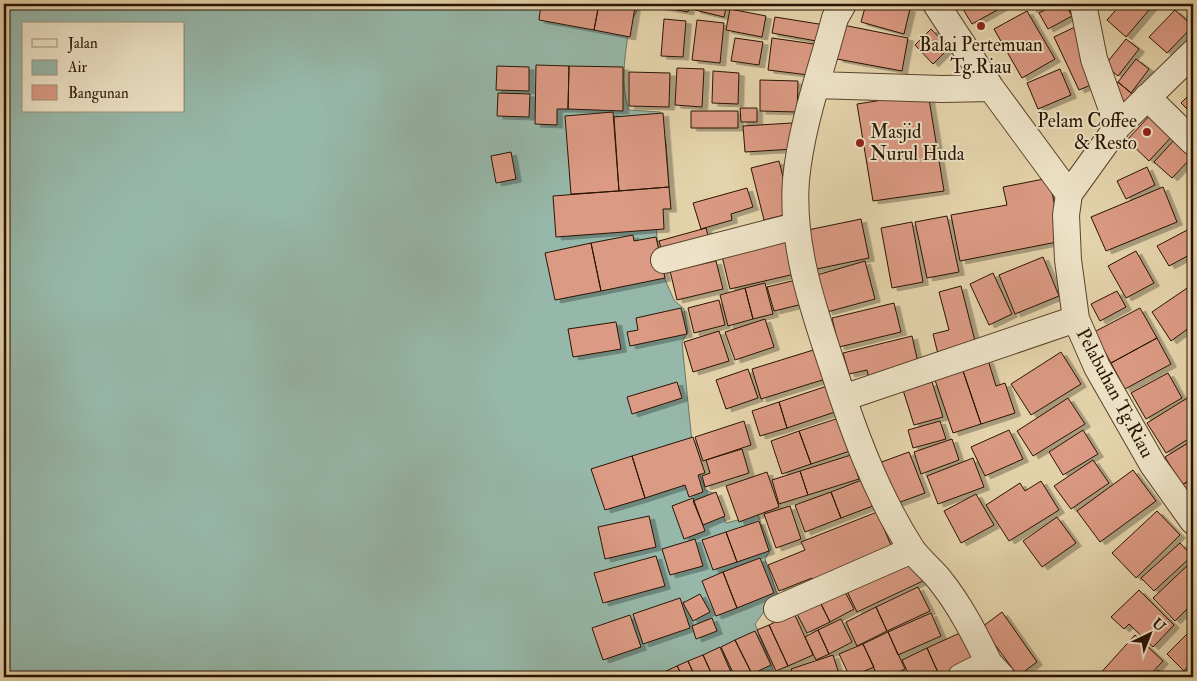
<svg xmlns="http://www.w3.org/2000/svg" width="1197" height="681" font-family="'IM FELL Double Pica',serif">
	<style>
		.water { fill: #96b8aa; stroke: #6a7667; fill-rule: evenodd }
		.building { fill: #db9a83; stroke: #291302; filter: url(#shadow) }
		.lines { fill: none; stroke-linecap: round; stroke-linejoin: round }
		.minor-casing { stroke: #58432c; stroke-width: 28 }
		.minor { stroke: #eee3c8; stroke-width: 26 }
		.poi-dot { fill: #8f2418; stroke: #eee3c8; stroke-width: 2 }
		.labels { text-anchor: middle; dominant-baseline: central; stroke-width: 4; stroke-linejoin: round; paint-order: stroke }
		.poi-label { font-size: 19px; fill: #291302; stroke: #eee3c8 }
		.street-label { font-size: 19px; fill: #291302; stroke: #eee3c8 }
	</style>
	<defs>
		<filter id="shadow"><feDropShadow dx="5.5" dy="3" stdDeviation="0" flood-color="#0004"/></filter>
	</defs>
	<rect width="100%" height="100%" fill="#e5d4ab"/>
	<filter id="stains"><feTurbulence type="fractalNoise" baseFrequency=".004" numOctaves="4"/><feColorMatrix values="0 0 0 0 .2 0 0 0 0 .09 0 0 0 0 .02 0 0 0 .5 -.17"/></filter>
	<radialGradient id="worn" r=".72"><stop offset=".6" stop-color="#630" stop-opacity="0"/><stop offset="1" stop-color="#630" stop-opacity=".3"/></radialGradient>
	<path class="water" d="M4 4H640C637 12 631 20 629 29 625 53 620 87 629 110L660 112 666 143 669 187 653 196 660 268 674 300 684 309 688 332 682 342 683 353 693 452 705 490 715 494 726 523 758 515 771 549 765 559 777 594 755 624 776 677H4ZM24 24H184V111H24Z"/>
	<path class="building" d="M541 4H599L594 30 539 20Z
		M599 4 635 7 630 37 594 30Z
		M644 4H690L688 12Z
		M697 4H727L724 17 695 10Z
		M866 4H890L910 9 904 34 861 22Z
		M960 4H1008L972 24Z
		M1027 4H1042L1032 10Z
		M1056 4H1065L1072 16 1048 29 1039 13Z
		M1121 4H1154L1126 37 1107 20Z
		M730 9 766 16 762 37 726 30Z
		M1175 10 1193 26 1167 53 1149 37Z
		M1027 11 1055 59 1022 78 994 29Z
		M775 17 825 25 822 42 772 33Z
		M664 19 686 21 683 57 661 56Z
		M697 20 724 23 720 63 692 60Z
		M843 25 908 38 902 71 837 59Z
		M1075 27 1100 81 1079 90 1054 37Z
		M931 29 949 48 933 64 915 45Z
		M735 38 763 42 759 65 731 61Z
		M772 38 821 45 817 76 768 70Z
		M1126 39 1139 49 1118 76 1105 65Z
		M1136 59 1149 69 1131 93 1118 82Z
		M536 65 569 66 568 109H557V125L535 124Z
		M497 66 529 67V91L496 90Z
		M569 66 623 67V111L568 109Z
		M677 68 704 69 702 107 675 105Z
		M1060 69 1071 95 1038 109 1027 83Z
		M713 71 739 73 738 104 712 103Z
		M629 72 670 73 669 107 629 106Z
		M760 80 798 81 797 112 760 111Z
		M1118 82 1136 97 1127 108 1108 94Z
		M1193 91V115L1181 103Z
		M498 93 530 94 529 117 497 116Z
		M928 93 944 191 873 201 857 104Z
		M740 108H757V122H741Z
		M691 111H738V128H691Z
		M613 112 619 191 571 194 565 116Z
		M1153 112 1175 133 1149 161 1127 140Z
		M663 113 669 187 619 191 614 117Z
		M792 123 794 149 745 152 743 126Z
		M1176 138 1193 156 1172 178 1154 162Z
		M511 152 516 179 496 183 491 156Z
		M779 161 792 213 764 220 751 168Z
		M1147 167 1155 185 1126 199 1117 181Z
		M1049 178 1062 241 960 261 951 215 1007 205 1003 187Z
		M669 187 671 209H663L664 229 556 237 553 196Z
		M1163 187 1177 222 1106 251 1091 217Z
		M747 188 753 207 731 214 732 220 701 229 693 203Z
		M947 216 959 272 927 278 915 222Z
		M861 219 869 258 812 270 803 231Z
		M912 222 923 282 892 288 881 228Z
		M706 228 710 243 663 256 659 241Z
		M1191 228 1193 231V253L1169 266 1157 246Z
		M633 235 634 241 656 237 665 278 601 291 591 243Z
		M791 240 799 273 730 289 722 256Z
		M591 243 601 291 555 300 545 253Z
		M1136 251 1154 283 1126 298 1108 266Z
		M1043 257 1059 296 1015 314 999 275Z
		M716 261 723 289 677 300 670 271Z
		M865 261 875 299 827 312 817 275Z
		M993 273 1012 314 989 325 970 284Z
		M800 279 807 303 774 311 767 287Z
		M765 283 773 314 753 319 745 288Z
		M1193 284V325L1171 341 1152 312Z
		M961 286 976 345 938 354 933 334 949 330 939 292Z
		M745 288 753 319 728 326 720 295Z
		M1117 291 1126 307 1100 321 1091 304Z
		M719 300 725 325 694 333 688 308Z
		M894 303 901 332 839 347 832 318Z
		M681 308 687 334 630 346 627 332 638 330 636 318Z
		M1140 308 1157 338 1111 363 1094 332Z
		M765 319 774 347 735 360 725 332Z
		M616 322 621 349 573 357 568 329Z
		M719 331 729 361 693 372 684 342Z
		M912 336 919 367 869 379 867 370 849 374 843 353Z
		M1157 338 1171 364 1125 389 1111 363Z
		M823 347 832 377 761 399 752 369Z
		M1061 352 1081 384 1031 415 1011 384Z
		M988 360 996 386 1005 383 1015 413 981 424 962 368Z
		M962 368 981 424 953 433 934 377Z
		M748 369 758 398 726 409 716 380Z
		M1168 373 1182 398 1146 419 1131 393Z
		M677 382 682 398 632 414 627 397Z
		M932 382 943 417 914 425 903 390Z
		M827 386 835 412 787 428 779 402Z
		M1189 397 1193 404V436L1166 453 1147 423Z
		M1068 398 1085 424 1033 456 1017 431Z
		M779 402 787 428 760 436 752 411Z
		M842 417 853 450 811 464 799 431Z
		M744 421 751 445 703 461 695 437Z
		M940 421 946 439 913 448 908 430Z
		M1009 430 1023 459 985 476 971 447Z
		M1083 430 1098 454 1063 475 1049 452Z
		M799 431 811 464 782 474 771 441Z
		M693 437 705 473 698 475 703 492 689 497 685 485 645 498 632 456Z
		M952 439 959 460 921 474 914 452Z
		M1193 440V478L1182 485 1165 457Z
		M742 449 749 473 705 487 702 476 710 473 706 460Z
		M909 452 925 493 892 505 876 464Z
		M851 455 859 479 808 495 800 471Z
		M632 456 645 498 605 510 591 469Z
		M973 458 984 487 938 504 927 476Z
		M1093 460 1109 483 1071 509 1054 486Z
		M1133 470 1156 501 1100 542 1077 511Z
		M800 471 808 495 779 504 772 480Z
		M767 472 779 507 739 522 726 486Z
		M867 478 878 504 841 518 831 492Z
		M1193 478V503L1182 485Z
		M1041 481 1059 510 1009 541 986 505 1020 483 1025 491Z
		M716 492 725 516 703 525 693 501Z
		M831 492 841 518 805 532 795 505Z
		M976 494 994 525 961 543 944 511Z
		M693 498 705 531 684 539 672 506Z
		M790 506 801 539 776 548 764 514Z
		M1157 511 1180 535 1136 578 1112 553Z
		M877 512 895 555 816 587 812 578 779 591 768 565 805 550 801 542Z
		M649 516 656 547 605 559 598 527Z
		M1057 517 1076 543 1042 567 1023 541Z
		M759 521 769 551 737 562 726 532Z
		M726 532 737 562 713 570 702 540Z
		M695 539 703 566 670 575 662 549Z
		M1180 543 1192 556 1154 591 1141 578Z
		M656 556 665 586 603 603 594 573Z
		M914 557 925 580 857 612 846 589Z
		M760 558 774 593 737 608 723 572Z
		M1189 564 1193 569V603L1175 621 1153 598Z
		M723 572 737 608 716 616 702 581Z
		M918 587 930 611 887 631 876 607Z
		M843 588 854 609 830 622 819 600Z
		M1139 590 1174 625 1153 647 1129 624 1124 629 1111 617Z
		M700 594 710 612 693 621 683 603Z
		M680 598 690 628 643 644 633 614Z
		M819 600 830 622 807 633 796 612Z
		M876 607 887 631 857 646 846 622Z
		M1002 612 1037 662 1018 676 982 627Z
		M794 613 813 655 788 666 769 625Z
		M931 613 941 636 898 655 888 632Z
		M630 615 641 647 603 660 592 628Z
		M712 618 717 631 696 639 692 626Z
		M841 619 852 642 829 654 818 630Z
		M769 625 788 666 776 671 757 630Z
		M1193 628V665L1191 663 1184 671 1167 654Z
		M818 630 829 654 816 660 805 637Z
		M755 631 771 665 752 674 735 640Z
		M888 632 905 669 888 677H878L863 644Z
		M962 632 978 665 952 677H940L927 648Z
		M1135 635 1163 661 1148 677H1097Z
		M735 640 752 674 746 677H735L721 647Z
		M863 644 874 667 850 677 839 654Z
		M720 647 733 677H713L703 655Z
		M927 648 940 677H910L902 660Z
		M703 655 713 677H695L688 661Z
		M833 655 840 677H794L791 669Z
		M688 661 695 677H683L677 666Z
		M677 666 683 677H666L664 672Z
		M1158 670 1166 677H1151Z"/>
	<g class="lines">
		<defs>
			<path id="minor" d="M843 4 835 18C821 71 801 126 796 180 791 245 813 308 833 368 853 430 876 493 911 548 917 558 931 569 939 579 960 605 974 633 989 663
				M936 4 991 88 1069 194
				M1083 4 1094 59 1118 126
				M1193 53 1118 126 1069 194 1066 215 1068 260 1076 319 1097 367 1153 465 1193 521
				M817 85 942 89 991 88
				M1147 97 1193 142
				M664 260 796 226
				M843 398 1076 319
				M777 609 912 550
				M961 677 989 663 1002 677"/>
		</defs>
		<use href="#minor" class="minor-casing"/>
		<use href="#minor" class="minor"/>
	</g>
	<g class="poi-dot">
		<circle cx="981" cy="26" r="5"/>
		<circle cx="1147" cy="132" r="5"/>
		<circle cx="860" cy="143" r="5"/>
	</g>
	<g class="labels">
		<g class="poi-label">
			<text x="981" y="45">Balai Pertemuan<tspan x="981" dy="22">Tg.Riau</tspan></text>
			<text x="1137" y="121" text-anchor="end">Pelam Coffee<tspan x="1137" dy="22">&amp; Resto</tspan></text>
			<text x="870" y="132" text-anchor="start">Masjid<tspan x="870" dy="22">Nurul Huda</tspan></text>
		</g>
		<g class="street-label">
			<text transform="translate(1115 393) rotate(62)">Pelabuhan Tg.Riau</text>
		</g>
	</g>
	<rect width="1197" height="681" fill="none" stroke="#e5d4ab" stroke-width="20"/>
	<rect x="5" y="5" width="1187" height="671" fill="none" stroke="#291302" stroke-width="2.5"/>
	<rect x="10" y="10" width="1177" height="661" fill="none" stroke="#291302"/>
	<rect x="22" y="22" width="162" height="90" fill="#eee3c8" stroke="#9f9079"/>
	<rect x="32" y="39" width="25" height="8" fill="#eee3c8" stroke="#9f9079"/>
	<text x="68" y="48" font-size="15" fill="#291302">Jalan</text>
	<rect x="32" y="60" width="25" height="15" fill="#96b8aa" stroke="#9f9079"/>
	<text x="68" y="72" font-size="15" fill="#291302">Air</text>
	<rect x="32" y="85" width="25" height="15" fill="#db9a83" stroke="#9f9079"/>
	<text x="68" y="98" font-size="15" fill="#291302">Bangunan</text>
	<g transform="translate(1150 634) rotate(43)" stroke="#eee3c8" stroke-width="4" paint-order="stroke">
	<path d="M0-4L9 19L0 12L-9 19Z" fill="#291302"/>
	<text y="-8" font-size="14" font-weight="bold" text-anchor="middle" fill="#291302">U</text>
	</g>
	<rect width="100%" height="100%" filter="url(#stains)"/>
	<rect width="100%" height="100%" fill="url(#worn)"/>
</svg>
